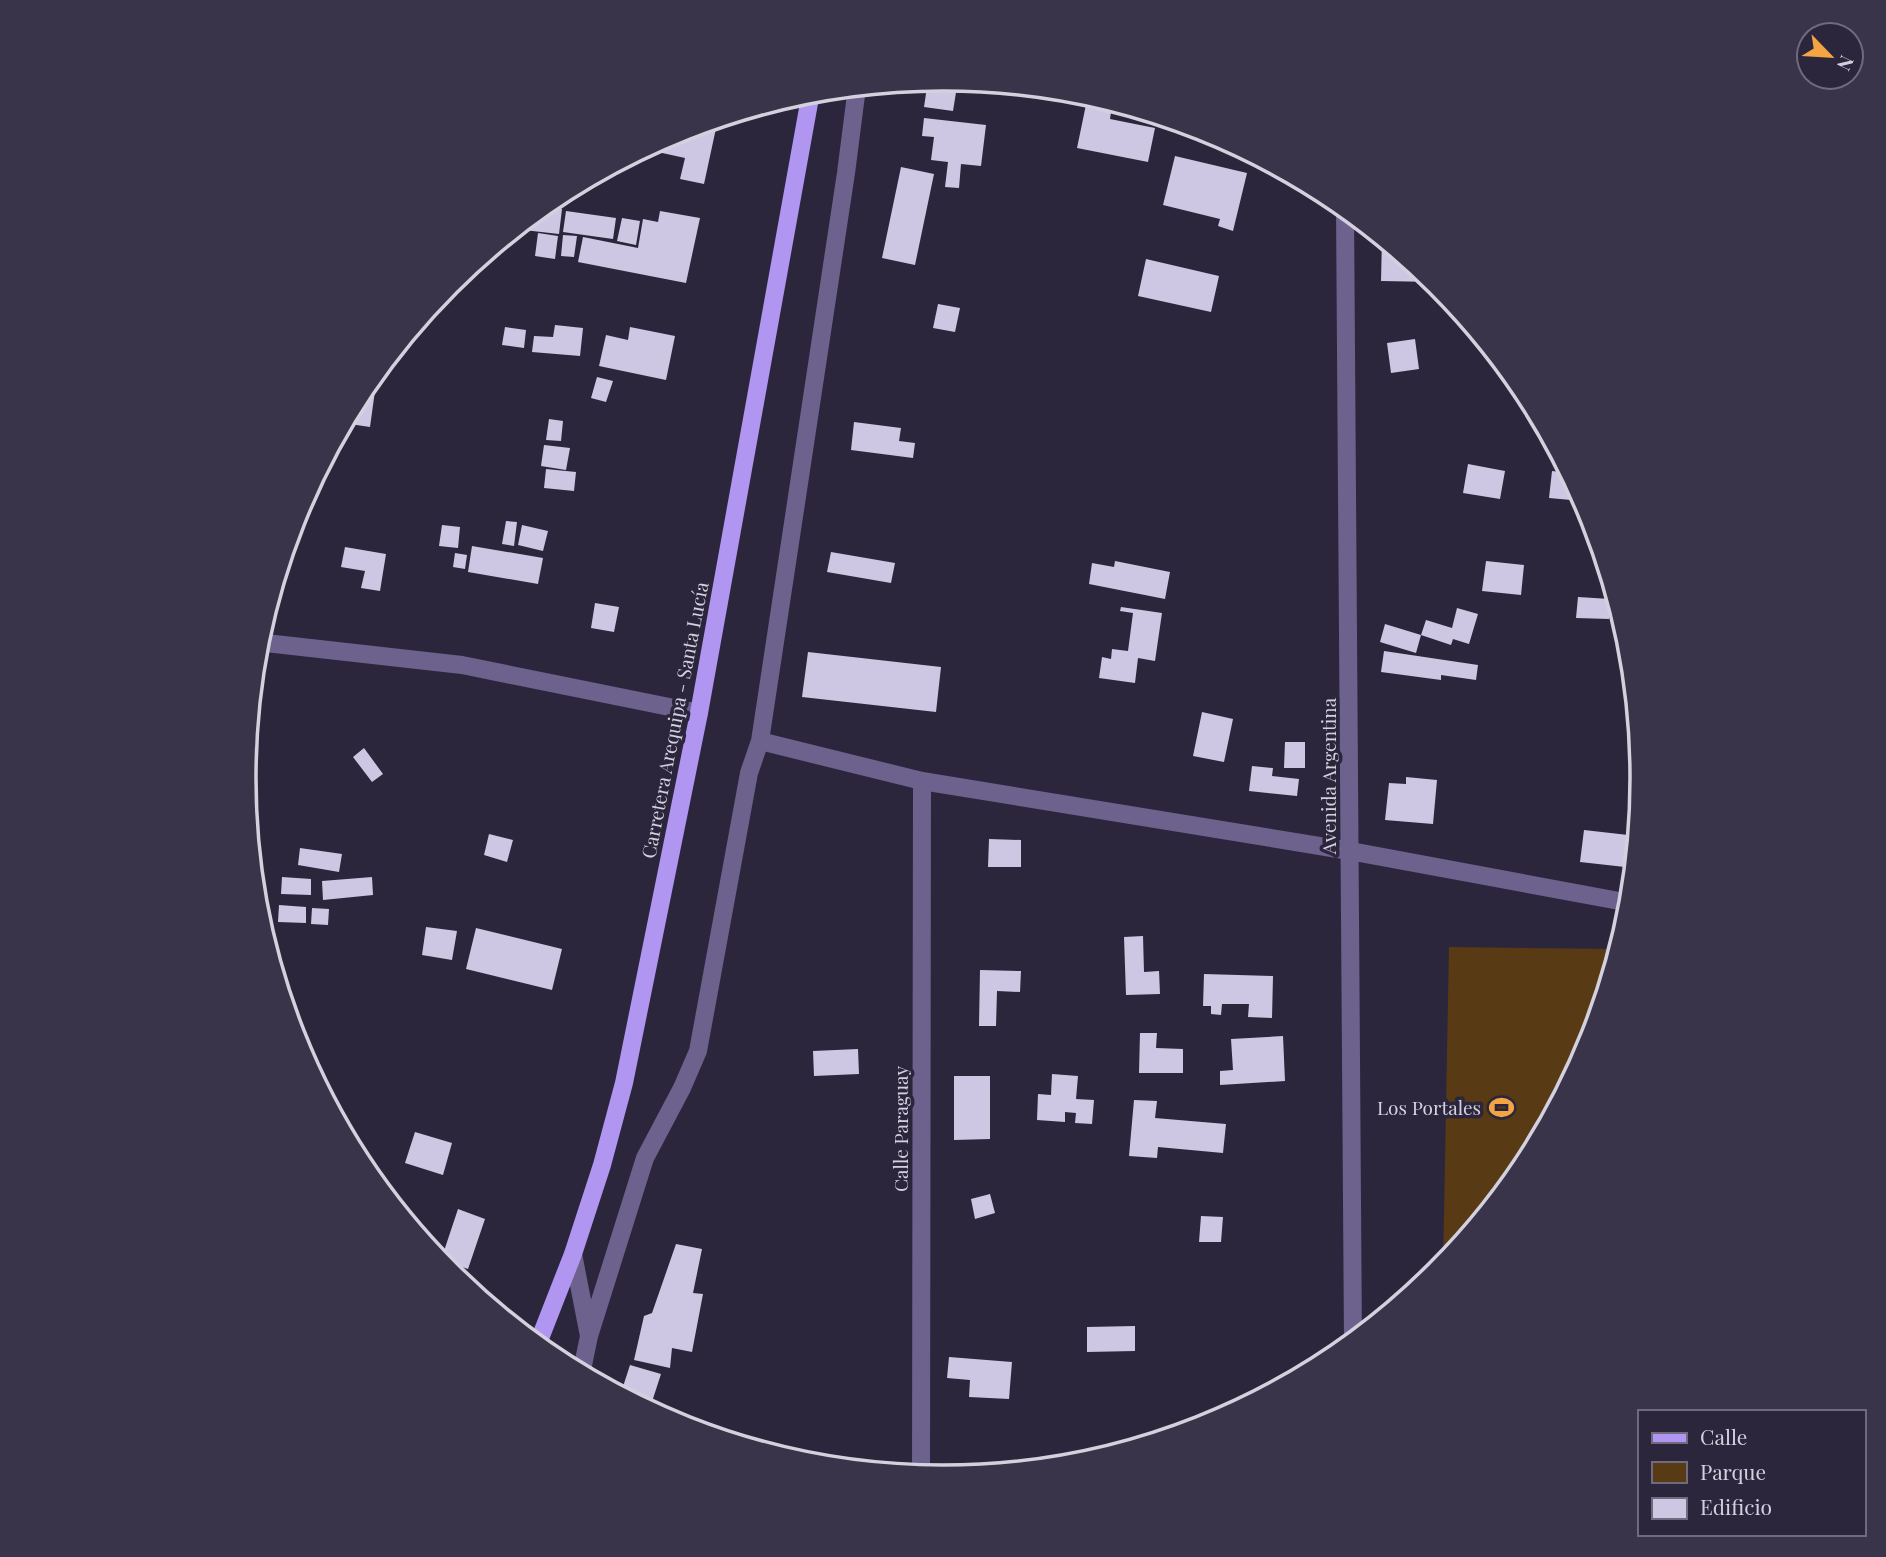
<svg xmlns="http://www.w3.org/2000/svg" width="1886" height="1557" font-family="'Playfair Display',serif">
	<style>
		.green { fill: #583a15 }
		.building { fill: #cec7e3 }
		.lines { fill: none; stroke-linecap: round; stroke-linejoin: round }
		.minor { stroke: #6d618d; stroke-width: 18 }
		.major { stroke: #b096f1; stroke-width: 18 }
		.labels { text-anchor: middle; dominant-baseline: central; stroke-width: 7; stroke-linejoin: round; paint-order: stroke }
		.street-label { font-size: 19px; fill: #d4d1df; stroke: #2c263c }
		.poi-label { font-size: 19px; fill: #d4d1df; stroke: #2c263c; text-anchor: end }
		.rim { fill: none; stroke: #d4d1df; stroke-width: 3.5 }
	</style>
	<rect width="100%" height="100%" fill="#2c263c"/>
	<path class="green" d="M1449 947 1619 949 1589 1047 1525 1168 1443 1267Z"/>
	<path class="building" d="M943 79 958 80 953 111 924 107 928 80Z
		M1088 95 1148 113 1146 119 1111 112 1110 119 1155 128 1148 162 1077 148Z
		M924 118 986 125 981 166 961 164 959 188 945 187 948 162 931 160 934 137 922 136Z
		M718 119 704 184 680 179 685 158 644 149 676 132Z
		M1175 156 1247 173 1233 231 1218 226 1220 219 1163 205Z
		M901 167 934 174 915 265 882 258Z
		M542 207 562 209 559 234 515 229Z
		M566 211 616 218 613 239 563 232Z
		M660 211 700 218 686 283 578 262 583 237 638 248 643 219 658 222Z
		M622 218 640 221 636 245 617 241Z
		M538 233 558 236 555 259 535 256Z
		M563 235 577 236 574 257 561 256Z
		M1382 238 1421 270 1435 282 1381 281Z
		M1146 259 1219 276 1211 312 1138 296Z
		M938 304 960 308 955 332 933 328Z
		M555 325 583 328 580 356 532 352 534 336 553 337Z
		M505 327 526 330 524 348 502 345Z
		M630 327 675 336 666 380 599 366 606 335 628 340Z
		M1415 339 1419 369 1391 373 1387 343Z
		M378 369 370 427 343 423 361 389Z
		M597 377 613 381 606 402 591 398Z
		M549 419 563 421 561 441 546 440Z
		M854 422 901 428 899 441 915 443 913 458 851 450Z
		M544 445 570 448 566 470 541 466Z
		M1468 464 1505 471 1500 499 1463 493Z
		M546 469 576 472 574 491 544 488Z
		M1552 471 1569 473 1583 498 1582 501 1549 498Z
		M506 521 517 522 514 546 502 544Z
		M442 525 460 527 458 548 439 546Z
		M522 525 548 531 543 551 518 545Z
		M289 534 296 537 286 561 282 559Z
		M472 546 543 558 538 584 468 572Z
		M345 547 386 554 380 591 361 588 365 571 341 567Z
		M831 552 895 563 891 583 827 572Z
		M455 553 467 555 465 569 453 567Z
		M1115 561 1170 572 1165 599 1089 584 1092 563 1114 567Z
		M1486 561 1524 565 1521 595 1482 591Z
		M1578 597 1610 599 1609 619 1576 618Z
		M595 603 619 607 614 632 591 628Z
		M1121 607 1162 613 1155 661 1138 658 1135 683 1099 678 1102 657 1111 659 1112 649 1128 651 1133 613 1120 611Z
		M1457 608 1478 614 1469 644 1453 639 1451 645 1421 635 1426 620 1452 628Z
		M1385 624 1421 635 1416 653 1380 642Z
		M1384 651 1478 665 1476 680 1441 675V680L1381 672Z
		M808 652 941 667 936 712 802 697Z
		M1202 712 1233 719 1224 762 1193 756Z
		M1285 742H1305V768H1284Z
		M364 748 383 774 372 782 353 757Z
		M1252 766 1273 768 1272 776 1299 779 1297 796 1249 791Z
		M1406 777 1437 780 1433 824 1385 820 1389 783 1406 784Z
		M1584 830 1637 836 1634 868 1580 862Z
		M489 834 513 840 507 862 484 855Z
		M989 839 1021 840V867H988Z
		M300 848 342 854 339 872 298 865Z
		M282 877 311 879V895L281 894Z
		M372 877 373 895 323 900 322 881Z
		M279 905 306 907V923L278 922Z
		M312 908 329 909 328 925 311 924Z
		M426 927 457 931 452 960 422 955Z
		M476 928 562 949 552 990 466 969Z
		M1143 936 1144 972 1159 971 1160 994 1126 995 1124 937Z
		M980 970 1021 971 1020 992 997 991 996 1026H979Z
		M1204 974 1273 976 1272 1018 1248 1017 1249 1004H1222L1221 1015 1211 1014V1006H1203Z
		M1140 1033H1157L1156 1048 1183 1049V1073H1139Z
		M1283 1036 1285 1081 1220 1085V1071L1233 1070 1231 1039Z
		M858 1049 859 1074 814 1076 813 1051Z
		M1052 1074 1078 1076 1076 1099 1094 1100 1092 1124 1075 1123 1076 1113 1065 1112V1122L1037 1120 1038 1094 1051 1095Z
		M954 1076H990V1139L954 1140Z
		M1134 1100 1157 1101 1155 1118 1226 1124 1223 1153 1158 1147 1157 1158 1129 1156Z
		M415 1132 452 1143 443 1175 405 1163Z
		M990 1194 995 1213 975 1219 971 1199Z
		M458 1209 485 1219 468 1269 441 1260Z
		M1201 1216 1223 1217 1221 1242H1199Z
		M676 1244 702 1249 693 1293 703 1294 692 1352 672 1348 670 1368 634 1360 644 1316 652 1313Z
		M1135 1326V1351L1087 1352V1327Z
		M949 1357 1012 1362 1009 1399 969 1397 970 1380 947 1378Z
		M630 1365 661 1374 649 1411 620 1396Z"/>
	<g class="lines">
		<path class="minor" d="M1345 208 1353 1343
			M257 642 462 665 699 713
			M760 741 922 781 1350 851 1630 903
			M573 1254 589 1336 581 1375
			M589 1336 645 1158 682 1088 698 1051 749 773 760 741 846 173 857 87
			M921 1476 922 781"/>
		<path class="major" d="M537 1346 573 1254 602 1165 624 1083 699 713 811 92"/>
	</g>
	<defs>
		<symbol id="stadium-bare" viewBox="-9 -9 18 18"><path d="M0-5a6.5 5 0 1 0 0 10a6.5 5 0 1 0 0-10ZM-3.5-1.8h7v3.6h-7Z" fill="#f2a542" stroke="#2c263c" stroke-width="2.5" paint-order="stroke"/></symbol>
	</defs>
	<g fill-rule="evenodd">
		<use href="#stadium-bare" x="1484" y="1090" width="35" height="35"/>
	</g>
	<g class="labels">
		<g class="street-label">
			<text transform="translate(674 720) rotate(-79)">Carretera Arequipa - Santa Lucía</text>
			<text transform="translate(1328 776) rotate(-90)">Avenida Argentina</text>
			<text transform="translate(900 1129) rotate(-90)">Calle Paraguay</text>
		</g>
		<g class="poi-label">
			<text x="1481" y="1107">Los Portales</text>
		</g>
	</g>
	<path d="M0 0H1886V1557H0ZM256 778a687 687 0 1 1 1374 0a687 687 0 1 1-1374 0Z" fill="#393449" fill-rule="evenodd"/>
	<path class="rim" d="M256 778a687 687 0 1 1 1374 0a687 687 0 1 1-1374 0Z"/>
	<rect x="1638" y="1410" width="228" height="126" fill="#2c263c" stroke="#6f6a7d" stroke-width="2"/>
	<rect x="1652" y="1433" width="35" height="10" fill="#b096f1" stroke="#6f6a7d" stroke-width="2"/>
	<text x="1700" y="1445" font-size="21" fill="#d4d1df">Calle</text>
	<rect x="1652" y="1462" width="35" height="21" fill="#583a15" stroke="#6f6a7d" stroke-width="2"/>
	<text x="1700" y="1480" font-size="21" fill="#d4d1df">Parque</text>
	<rect x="1652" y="1498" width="35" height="21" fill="#cec7e3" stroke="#6f6a7d" stroke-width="2"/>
	<text x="1700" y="1515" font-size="21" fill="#d4d1df">Edificio</text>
	<g transform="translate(1830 56) rotate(115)"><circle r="33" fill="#2c263c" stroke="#6f6a7d" stroke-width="2"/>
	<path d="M0-5L12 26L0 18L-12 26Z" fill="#f2a542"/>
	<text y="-10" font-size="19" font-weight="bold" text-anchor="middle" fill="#d4d1df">N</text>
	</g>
</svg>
